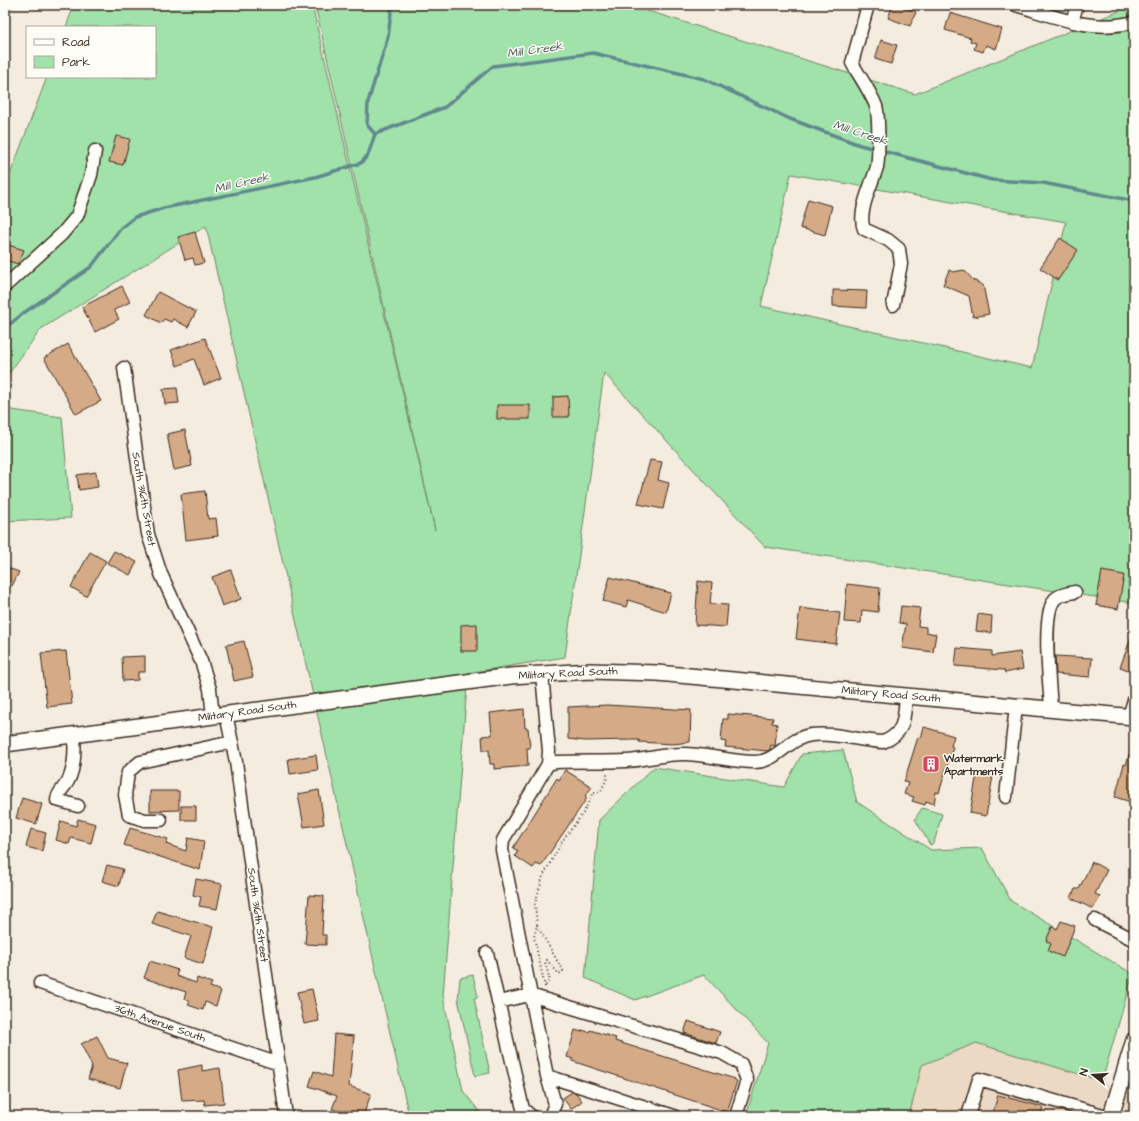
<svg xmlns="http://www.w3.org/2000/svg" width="1139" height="1121" font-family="'Architects Daughter',sans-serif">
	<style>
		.built { fill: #ebd8c5 }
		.green { fill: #a1e1aa; stroke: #6e8664; fill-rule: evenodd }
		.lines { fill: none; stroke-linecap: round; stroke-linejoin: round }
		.stream { stroke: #61898f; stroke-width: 3.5 }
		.building { fill: #d5aa86; stroke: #3b2a1e }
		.minor-casing { stroke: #3b2a1e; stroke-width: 15 }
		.major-casing { stroke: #3b2a1e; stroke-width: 18 }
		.path { stroke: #3b2a1e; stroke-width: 2; stroke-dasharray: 1 3; stroke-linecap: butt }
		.minor { stroke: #fdfcf7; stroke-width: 12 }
		.major { stroke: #fdfcf7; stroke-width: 15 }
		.labels { text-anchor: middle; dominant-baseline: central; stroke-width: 3; stroke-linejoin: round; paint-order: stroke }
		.street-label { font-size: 11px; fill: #3b2a1e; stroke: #fdfcf7 }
		.poi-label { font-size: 11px; font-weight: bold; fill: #3b2a1e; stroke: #fdfcf7; text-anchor: start }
		.water-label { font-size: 12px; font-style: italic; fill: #4e5956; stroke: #fdfcf7 }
	</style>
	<rect width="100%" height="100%" fill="#f5ece0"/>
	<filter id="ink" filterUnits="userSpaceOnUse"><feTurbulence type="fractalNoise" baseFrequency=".025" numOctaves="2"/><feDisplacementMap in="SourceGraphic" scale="8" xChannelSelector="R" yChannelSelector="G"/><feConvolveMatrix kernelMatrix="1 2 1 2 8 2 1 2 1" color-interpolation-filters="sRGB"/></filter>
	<g filter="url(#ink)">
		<path class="built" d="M976 1043 1102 1081 1134 1095 1133 1116H909L922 1065Z"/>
		<path class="green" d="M74 5H312L435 530 315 5H629L915 94 1134 5V603L765 547 604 373 565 657 468 673 443 996 463 1091 483 1116H409L206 226 41 329 5 379V188L47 77H155V27H66ZM791 174 1066 222 1032 368 761 306Z
			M5 409 62 417 71 518 5 521Z
			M843 750 857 802 931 850 982 848 1011 901 1133 974 1102 1081 976 1043 922 1065 909 1116H746L768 1043 704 975 635 1000 585 978 599 820 654 767 784 787 802 754Z
			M922 808 942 814 934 843 930 845 915 819Z
			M473 975 478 997 474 998 490 1073 475 1076 458 999 460 978Z"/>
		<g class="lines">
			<path class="stream" d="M375 134 367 125 368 102 388 37 392 5
				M5 328 25 312 91 267 121 228 135 217 164 208 315 177 361 163 368 155 375 134 445 107 493 66 593 53 704 79 790 119 860 145 992 180 1043 183 1134 201"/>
		</g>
		<path class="building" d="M893 5H898L916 12 910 26 888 18Z
			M950 13 1002 29 996 49 986 45 983 52 974 49 976 43 970 41 971 38 945 30Z
			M881 40 897 45 891 64 875 59Z
			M116 136 130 139 123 165 109 162Z
			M808 199 832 206 825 235 800 228Z
			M195 232 204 263 195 265 193 258 185 260 178 237Z
			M1060 238 1078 250 1058 280 1040 268Z
			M5 244 24 250 18 264 5 260Z
			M949 270 953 272 964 270 973 280 983 285 989 314 973 317 969 296 943 285Z
			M122 286 130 302 114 310 119 319 95 332 82 307Z
			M833 290 867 291 866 308 833 306Z
			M158 292 196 312 188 327 173 319 171 322 164 319 161 323 146 315Z
			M205 338 221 378 204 385 194 359 177 366 171 350Z
			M68 344 101 401 76 414 44 358Z
			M177 388 179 403 165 404 163 389Z
			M568 396 569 417H553V397Z
			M497 405H530V419H497Z
			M185 430 192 466 174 470 167 434Z
			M650 460 662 462 658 480 669 483 663 509 638 504Z
			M96 472 98 487 79 490 77 475Z
			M205 491 208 519 216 518 218 536 186 540 181 494Z
			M114 551 137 562 130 575 107 563Z
			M90 552 106 561 86 596 71 587Z
			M5 567 19 572 12 586 5 583Z
			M231 570 241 599 222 606 212 577Z
			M1102 571 1124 575 1118 609 1096 605Z
			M610 577 671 593 666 612 628 600 626 607 603 601Z
			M698 581 712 583 710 604 728 605 726 627 695 625Z
			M847 584 880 588 878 612 862 610 861 623 844 622Z
			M901 606 920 608 918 626 926 627V632L936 634 933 652 902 648 906 624 899 623Z
			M800 608 840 613 836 644 796 639Z
			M978 614 992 616 991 633 976 631Z
			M477 624V651H461V625Z
			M1133 633H1134V672L1120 667Z
			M244 641 253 677 234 681 226 645Z
			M957 648 992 651V656L1020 652 1023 669 1005 673 1004 670 955 666Z
			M66 651 72 704 47 707 41 653Z
			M145 656V672H138V680L123 681 122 657Z
			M1055 656 1092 658 1090 677 1056 674Z
			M607 705 691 710 690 742 673 744 639 742V740H634L585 741 568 739V707Z
			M524 709 525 728H528L530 748H527L528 766 494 769V764H490L489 750H483L482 736 492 735 490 713Z
			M728 714 773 718 772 723 777 724 775 746 771 745 770 749 768 751 725 747 726 742 721 741 723 719H728Z
			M924 727 954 736 951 746 953 747 939 793 936 792 934 804 926 801 925 805 912 801 914 797 904 794 908 783 904 782 908 769 918 737 921 738Z
			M1131 748 1134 749V803L1115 797 1124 764 1126 765Z
			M316 755 318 770 290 774 288 759Z
			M565 770 592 787 585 796 587 798 547 857 541 866 536 864 533 868 515 856 518 851 513 848 557 778 559 780Z
			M977 773 993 776 986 816 970 813Z
			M319 790 324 824 304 827 298 794Z
			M150 791H179V810L150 811Z
			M22 798 42 804 36 824 16 818Z
			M181 806H196V820H181Z
			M78 819 96 824 91 843 71 838 69 844 56 840 61 821 76 826Z
			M130 828 168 839 166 844 186 851 188 838 204 841 200 870 124 845Z
			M31 829 46 833 42 851 26 847Z
			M1092 862 1107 870 1095 894 1100 896 1093 909 1071 898 1075 889H1079Z
			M107 865 123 869 119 886 102 881Z
			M196 879 222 884 217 909 199 906 201 897 193 895Z
			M309 895 324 896 322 935H326V945L305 944Z
			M157 911 213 927 203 964 184 958 191 936 152 924Z
			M1061 921 1075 926 1063 957 1048 951 1051 944 1046 941 1052 927 1057 929Z
			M150 961 178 970 176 976 196 983 197 978 212 983 210 987 221 991 216 1006 205 1002 203 1010 188 1005 190 1001 184 999 186 992 144 978Z
			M312 989 319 1021 304 1024 297 992Z
			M688 1021 720 1032 716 1043 684 1033Z
			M575 1030 582 1032V1030L589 1032 590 1030 616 1038 615 1041 732 1078 737 1081 727 1112 572 1061 573 1059 567 1057Z
			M334 1034 354 1036 349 1086 371 1094 363 1116H354L332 1109 337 1096 309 1086 314 1071 331 1077Z
			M97 1036 108 1058 127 1063 120 1088 88 1079 92 1066 81 1044Z
			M202 1065V1071L220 1068 224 1103 205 1105 204 1100 182 1101 178 1070Z
			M572 1092 576 1093 582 1101 571 1109 563 1098Z
			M998 1095 1043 1107 1040 1116H992Z"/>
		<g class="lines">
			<defs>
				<path id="minor" d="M868 5 852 63C860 77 870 91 876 106 879 114 879 158 877 167 872 184 857 213 864 229L888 240 899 249 901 264 893 305
					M1016 5C1057 17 1091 33 1134 22
					M1072 22 1077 5
					M5 286 62 234 77 216 91 175 95 151
					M124 368 148 534 161 574 201 661 210 689 213 716
					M542 674 549 751 548 764 503 840 502 850 547 1076 674 1116
					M1051 709C1050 687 1041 614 1055 599 1060 594 1069 593 1075 592
					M226 714 236 762 286 1116
					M1129 716 1134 700
					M74 735C75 749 75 768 68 781 65 787 57 793 57 800L78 806
					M548 764 556 762C580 761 603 762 626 761 645 760 664 754 683 754 707 754 731 762 755 762 777 762 788 738 811 735 835 732 860 741 883 742 906 733 904 717 906 695
					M1006 797 1016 706
					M161 820H145L129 815 125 795 128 772 140 762 232 742
					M1095 920 1134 940
					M487 953 523 1109 531 1116
					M40 983 279 1064
					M498 1002 530 995 722 1053 741 1064 747 1080 736 1116
					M547 1076 555 1104 550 1116
					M968 1116 979 1079 1106 1116"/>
				<path id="major" d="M5 744 511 676 590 671 657 673 1134 717
					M1111 1116 1134 1040"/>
			</defs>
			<use href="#minor" class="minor-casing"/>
			<use href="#major" class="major-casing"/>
			<path class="path" d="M537 925 563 971 559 974 547 960 545 962 550 981 545 986
				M545 987 534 937 537 925 535 904 543 876 563 840 584 812 592 794 601 791 607 778V772"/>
			<use href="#minor" class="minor"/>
			<use href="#major" class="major"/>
		</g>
	</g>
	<defs>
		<symbol id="building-square" viewBox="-11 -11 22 22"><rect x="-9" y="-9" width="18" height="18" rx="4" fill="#d1495b" stroke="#fdfcf7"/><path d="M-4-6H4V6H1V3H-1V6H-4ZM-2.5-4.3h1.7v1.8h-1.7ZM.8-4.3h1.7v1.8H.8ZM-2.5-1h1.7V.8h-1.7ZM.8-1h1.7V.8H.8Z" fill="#fff"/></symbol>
	</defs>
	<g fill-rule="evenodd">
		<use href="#building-square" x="921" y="754" width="20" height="20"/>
	</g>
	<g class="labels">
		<g class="street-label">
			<text transform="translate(144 499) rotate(80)">South 316th Street</text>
			<text transform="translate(568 673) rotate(-3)">Military Road South</text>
			<text transform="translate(891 694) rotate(5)">Military Road South</text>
			<text transform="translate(247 711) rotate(-8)">Military Road South</text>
			<text transform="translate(258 915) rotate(82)">South 316th Street</text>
			<text transform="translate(160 1023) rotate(19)">36th Avenue South</text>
		</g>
		<g class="poi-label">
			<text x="944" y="758">Watermark<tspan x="944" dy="13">Apartments</tspan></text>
		</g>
		<g class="water-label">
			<text transform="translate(535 50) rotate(-8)">Mill Creek</text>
			<text transform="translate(860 133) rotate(18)">Mill Creek</text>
			<text transform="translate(242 183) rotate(-13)">Mill Creek</text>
		</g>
	</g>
	<rect width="1139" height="1121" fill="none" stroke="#fdfcf7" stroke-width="20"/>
	<rect x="10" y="10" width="1119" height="1101" fill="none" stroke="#3b2a1e" stroke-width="1.5" filter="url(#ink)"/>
	<rect x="26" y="26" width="130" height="52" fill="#fdfcf7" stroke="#afa8a0"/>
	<rect x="34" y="39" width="20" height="6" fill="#fdfcf7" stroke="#afa8a0"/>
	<text x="62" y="46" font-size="12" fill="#3b2a1e">Road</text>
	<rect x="34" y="56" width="20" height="12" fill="#a1e1aa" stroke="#afa8a0"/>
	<text x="62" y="66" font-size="12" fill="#3b2a1e">Park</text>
	<g transform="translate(1093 1075) rotate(287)" stroke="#fdfcf7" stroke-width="3" paint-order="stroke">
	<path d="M0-3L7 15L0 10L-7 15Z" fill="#3b2a1e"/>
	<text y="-6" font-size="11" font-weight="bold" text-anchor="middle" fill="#3b2a1e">N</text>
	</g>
</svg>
